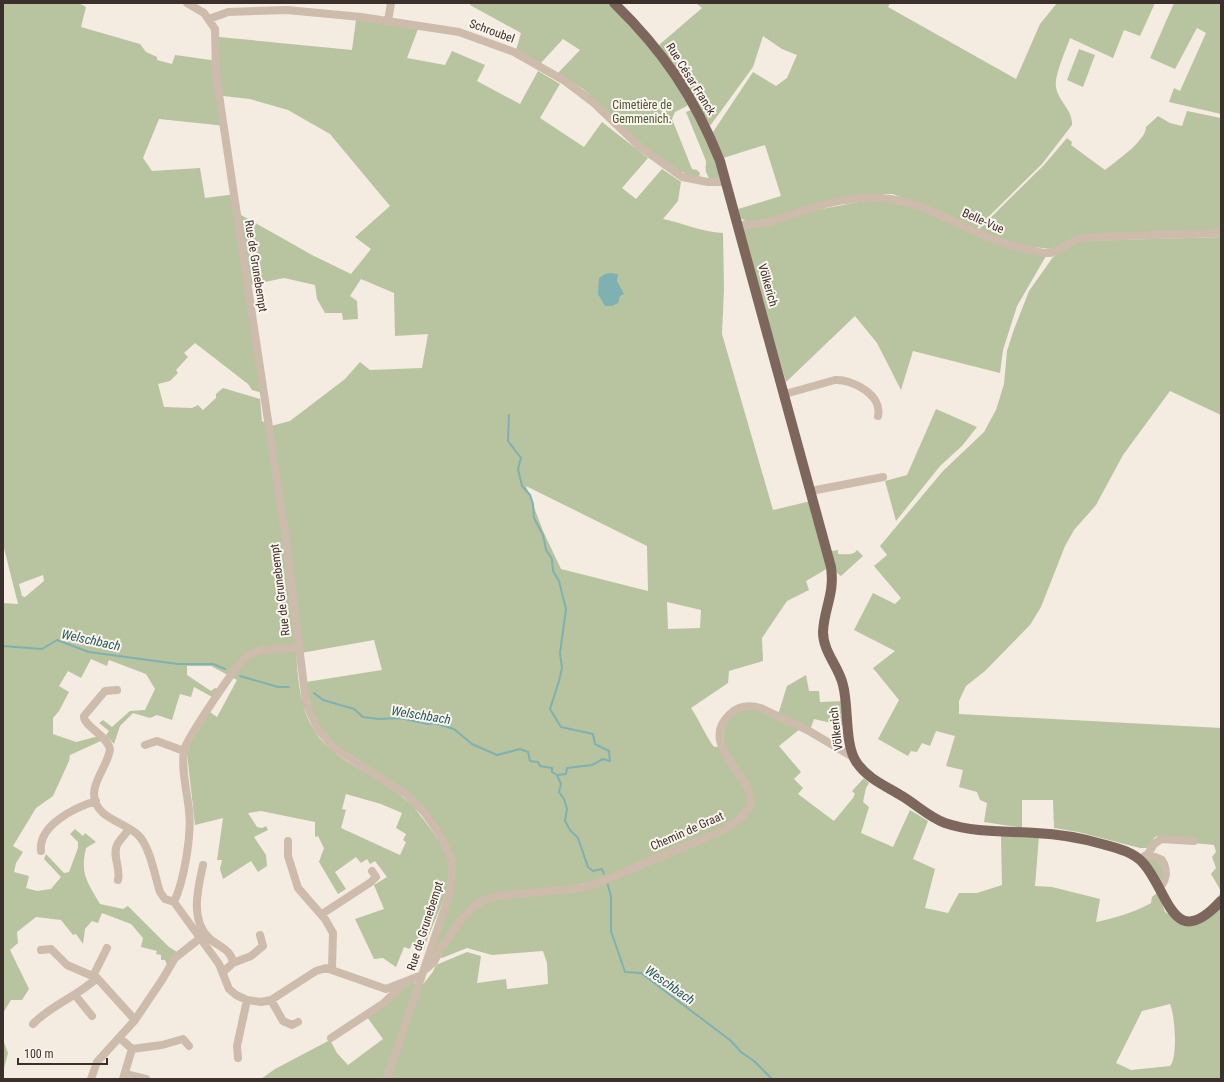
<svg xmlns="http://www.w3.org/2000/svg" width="1224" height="1082" font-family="'Roboto Condensed',sans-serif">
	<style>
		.green { fill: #b8c4a0; fill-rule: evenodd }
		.water { fill: #7fb0b2 }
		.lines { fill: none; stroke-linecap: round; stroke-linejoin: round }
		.stream { stroke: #7fb0b2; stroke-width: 2 }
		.minor { stroke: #cdbbac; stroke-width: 8 }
		.major { stroke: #7d675c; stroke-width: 10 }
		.labels { text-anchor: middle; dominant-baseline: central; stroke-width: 4; stroke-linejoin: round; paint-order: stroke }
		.street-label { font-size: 12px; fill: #3b302b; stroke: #fbf5ee }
		.park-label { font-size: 12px; fill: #4a5a2e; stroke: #fbf5ee }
		.water-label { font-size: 13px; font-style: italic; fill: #1f5a5e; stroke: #fbf5ee }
	</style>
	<rect width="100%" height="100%" fill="#f4ebe1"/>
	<path class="green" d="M3 3H79L86 7 81 27 140 44 146 52 157 57V60L172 64 175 55 218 61 219 37 352 50 356 20 418 29 407 58 445 65 452 51 485 65 477 81 520 104 538 71 560 84 540 118 584 147 602 122 648 158 622 188 636 199 662 169 681 182 678 201 663 219C683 223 702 232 723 233L724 288 722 334 773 510 811 501 828 568 806 581 809 590 787 601 762 638 763 661 729 671 728 683 691 708C700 721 705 735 714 747L725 746C720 730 728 711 747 709 757 708 768 714 777 718L787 686 806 675 809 691H819L820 702 846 701 849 727 814 719 809 733 800 729 779 746 801 772 794 779 803 788 798 794 834 821 853 798 855 794 852 791 864 778 869 783 866 788 863 802 869 807 861 833 893 847 910 810 928 821 913 859 935 869 925 908 948 913 959 893H977L1002 885 1001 836H1039L1035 886 1052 887 1100 899 1096 922C1115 918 1133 913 1151 903L1152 897 1158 892 1165 912C1171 915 1175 920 1181 923 1197 929 1208 918 1219 909L1212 907 1210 905 1221 893V1079L390 1078 420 989C425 980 432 976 436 965L467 952 481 956 477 983 506 979 507 989 548 984 547 963 543 951 492 955 467 948 442 958 439 957C449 939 465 914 484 903 490 900 498 899 505 897L593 888 719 835 742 819 738 816 723 828 712 833 599 880 568 887 496 893 480 898 458 918 432 958 431 957 455 878V861L452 853C441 831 429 810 410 794 403 787 393 782 384 777 337 748 315 741 306 682L382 670 374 640 301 653 298 616C295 635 296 656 298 676 306 761 356 757 410 803 417 810 423 819 429 827 438 838 448 852 449 867 451 895 431 923 424 950L411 946 410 949 404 947 396 967 383 958 374 959 355 919 384 909 374 885 387 877 375 861 370 864 367 859 361 863 356 857 335 872 346 889 338 894 319 862 324 848 318 836 315 837V822L261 811 248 813 257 827 262 828 266 826 268 830 254 837 266 855 267 866 258 872 251 861 223 879 220 869 222 860H217L223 818 195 825 187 753 192 739 210 712 217 717 237 680 211 666H187V675L211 691 215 688 219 689 214 698 194 687 191 697 180 694 172 720 157 715 150 718 133 713 120 726 114 744 106 735 109 731 99 723 103 720 112 727 130 711 145 710 155 689 146 674 109 660 107 666 91 659 81 678 68 671 59 686 69 692 59 711 53 718V734L76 742 99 736 103 740 70 755 69 761 53 796 36 808 13 846 23 852 16 863 14 872 29 876 26 888 37 891 51 889 61 877 44 859 46 854 64 873 69 872 78 848V842L70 834 75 829 83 836 85 833 96 842 86 848C80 875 87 881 100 904L123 909 128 906 169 947 177 952 167 965 165 960H161V955L156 954 157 951 141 947 143 938 131 924 102 913 98 923 92 921 85 929 83 944 76 934 73 935 61 920 36 917 17 932 18 943 10 950 29 989 22 1000H11L3 1013V603L18 604 3 544ZM223 96 250 99 288 110 330 134 390 206 355 237 371 249 351 274 312 255 241 215 236 194 205 198 200 168 152 171 143 158 159 119 226 126ZM284 278 315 285 317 299 325 313H342L343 320 358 319 357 301 350 296 361 279 394 293 395 336 428 334 422 368 370 370 360 362 345 379 290 421 271 426 262 421 260 399 223 388 216 394V398L203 410 198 405 192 408 164 407 158 384 170 381 178 373 176 370 188 357 184 353 195 343 248 384 252 390 266 394 250 285ZM526 486 647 546 648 591 561 569 543 531ZM43 575 44 581 25 597 22 596 19 584ZM667 602 701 610 700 628 668 629ZM346 794 381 804 402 813 396 828 406 834 403 840 406 842 400 855 341 828 346 810 342 809ZM1170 1004C1175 1015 1178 1058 1170 1066L1131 1070 1116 1063 1142 1011Z
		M471 3H609L645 38 689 102 687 106 675 112 672 119 692 169 697 170 700 173 699 177 684 176V172L678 173 651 152 583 89 558 73 580 50 563 39 540 64 516 50 521 33 470 5Z
		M696 3H890L888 7 1016 79 1040 24 1057 3H1155L1140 36 1124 30 1113 58 1070 38C1066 50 1054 76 1056 87 1058 101 1073 110 1072 125L1042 164 976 229 893 194H873L836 199 770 219 747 222 740 218 738 209 781 196 765 145 723 158 713 132 753 72 776 86 787 78 797 55 782 49 763 36 753 67 710 126 676 69 659 45 702 8Z
		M1174 3H1221V114L1169 102 1174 88 1180 91 1206 33 1197 28 1175 69 1150 58Z
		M1079 49 1095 55 1083 87 1067 80Z
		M691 110 693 111 716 158 720 177 718 178H709C704 169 706 170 706 161L686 112Z
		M1187 111 1221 118V231L1094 234 1050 249 1019 245 978 230 1044 165 1067 138 1072 142 1071 145 1105 170C1116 161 1146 141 1146 127L1158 116 1170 123 1182 126Z
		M869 200 901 203 1046 256 1017 306 1003 350 1000 373 913 351 901 390 877 343 855 316 786 382 742 229 806 212Z
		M1221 237V415L1170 391 1123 455 1096 505 1074 530 1065 546 1041 607 1030 625 985 671 966 686 959 701V714L1221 728V891L1211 874 1216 868 1212 857 1216 852 1214 845 1194 843 1159 836 1155 837 1147 848H1140L1078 832 1054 828 1053 800H1022V828L984 822 987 803 980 800 977 792 959 787 963 770 946 766 955 736 936 731 930 746 922 743 917 752 911 751 908 756 878 739 899 700 873 668 895 651 854 630 873 593 895 604 901 598 874 566 887 555 880 546 943 471 984 432 996 410 1004 384 1007 351 1013 332 1029 291 1053 257 1069 245 1082 241Z
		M936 409 977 427 962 446 940 466 896 521 885 481 907 475Z
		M838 550V554C845 554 853 556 857 550L863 556 841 576C834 573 832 558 832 551Z
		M1149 855 1156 859 1165 872 1159 882 1145 860Z
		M414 982 416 984 383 1079H261L275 1069 330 1040 337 1053 348 1065 383 1039 367 1017 407 985Z
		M3 1040 8 1053 3 1072Z"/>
	<path class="water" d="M611 273 618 274 617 281 624 294 620 296 618 303 612 306H605L598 294 599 278 605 274Z"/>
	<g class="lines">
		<path class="stream" d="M509 415 508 441 521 458 518 469 522 486 530 495 533 504 534 518 543 535 546 550 552 559 553 571 559 581 566 609 560 653 562 668 559 681 550 709 561 727 593 734 595 744 609 751 610 761 603 759 592 765 567 768 566 774 557 775
			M3 646 42 649 57 640 89 652 178 664H213L225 669
			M240 676 278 687H289
			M314 693 323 700 354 709 363 717 379 719 400 718 428 724 434 723 454 729 472 744 497 755 520 749 528 752 530 761 538 762 540 766 552 768V772L557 775 561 784 559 792 564 799 567 809 565 821 570 830 578 838 588 867 593 871 602 869 604 874
			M607 882 611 896V931L625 972 641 973 730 1040 741 1052 754 1061 772 1079"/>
		<path class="minor" d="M187 3 204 13 215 29 216 74 219 95 287 547 306 703 317 728 334 748 407 795 424 812 440 835 450 856 452 868 450 892 387 1079
			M209 19 228 12 287 10 361 17 459 32 514 52 565 81 594 103 639 146 682 177 708 182H726
			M388 21 391 3
			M738 225C765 226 781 218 805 210 829 202 855 197 880 198 919 199 964 229 1000 242 1014 247 1030 250 1044 253H1051L1078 239 1093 237 1221 233
			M785 394 835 380C852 379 883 395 878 416
			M811 491 883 477
			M299 648C283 649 262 648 248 655 239 660 186 740 184 750 181 769 187 792 189 810 192 834 184 881 174 902L219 964 229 989 236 995 247 1000 261 1002 271 1000 316 971 326 968 386 989 422 975
			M117 690 105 691 84 716C83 726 106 734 110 749 108 765 95 777 94 793 94 819 124 821 138 835 150 846 155 877 160 892L165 899 174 902
			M145 745 157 741 184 751
			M288 841V856L298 888 325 919 333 933 332 968
			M41 851C38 825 76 807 96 801
			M1148 854 1154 844 1161 839 1194 841
			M1140 859 1148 854 1162 860C1168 870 1167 880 1159 888
			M203 865C198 888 190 918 208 937 216 946 232 949 233 963
			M118 880C121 868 112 856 117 845 120 839 126 834 129 829
			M322 914 371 882 376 877 372 871
			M41 950 51 949 67 965 97 978 135 1020
			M426 969 434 962 440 950 460 921 475 906 483 900 498 896 582 888 603 881 722 831 741 818 750 806C756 775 696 746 730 714 739 705 750 705 761 708L809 731 853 757
			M223 972 233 963 251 956 263 946 260 935
			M93 976 107 948
			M75 995 92 1016
			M271 1000 283 1021 292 1025 298 1022
			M33 1024C51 1005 78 996 97 978
			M120 1038 132 1049 123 1079
			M331 1038 384 1003 403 985
			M132 1049 162 1045 183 1039 189 1046
			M238 1058 237 1046 247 1000
			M125 1074 146 1079
			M91 1079 97 1062 135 1020 162 980 175 958 199 939"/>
		<path class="major" d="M614 3C663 51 694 96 720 161L831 567C835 594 824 608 823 632 823 652 839 667 843 685 849 707 844 745 857 763 868 779 886 786 902 796 917 805 929 817 945 823 975 833 1005 831 1036 833 1059 834 1081 838 1102 844 1117 848 1134 852 1144 864 1169 893 1173 953 1221 901"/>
	</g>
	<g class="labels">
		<g class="street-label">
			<text transform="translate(492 31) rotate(20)">Schroubel</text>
			<text transform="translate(691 79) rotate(58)">Rue César Franck</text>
			<text transform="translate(983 221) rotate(24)">Belle-Vue</text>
			<text transform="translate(256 266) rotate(81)">Rue de Grunebempt</text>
			<text transform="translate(768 285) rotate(74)">Völkerich</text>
			<text transform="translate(280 590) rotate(-97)">Rue de Grunebempt</text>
			<text transform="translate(836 729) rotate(-97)">Völkerich</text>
			<text transform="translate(687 831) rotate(-24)">Chemin de Graat</text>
			<text transform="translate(425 926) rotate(-72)">Rue de Grunebempt</text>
		</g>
		<g class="park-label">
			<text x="642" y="105">Cimetière de<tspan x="642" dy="14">Gemmenich.</tspan></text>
		</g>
		<g class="water-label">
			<text transform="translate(91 640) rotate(12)">Welschbach</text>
			<text transform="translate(421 715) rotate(9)">Welschbach</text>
			<text transform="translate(670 985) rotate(35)">Weschbach</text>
		</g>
	</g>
	<rect width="1224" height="1082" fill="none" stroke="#3b302b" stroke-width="8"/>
	<path d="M18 1058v6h89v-6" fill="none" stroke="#3b302b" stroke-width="2"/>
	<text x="24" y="1058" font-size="12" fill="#3b302b" stroke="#fbf5ee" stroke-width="3" paint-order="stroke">100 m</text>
</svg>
